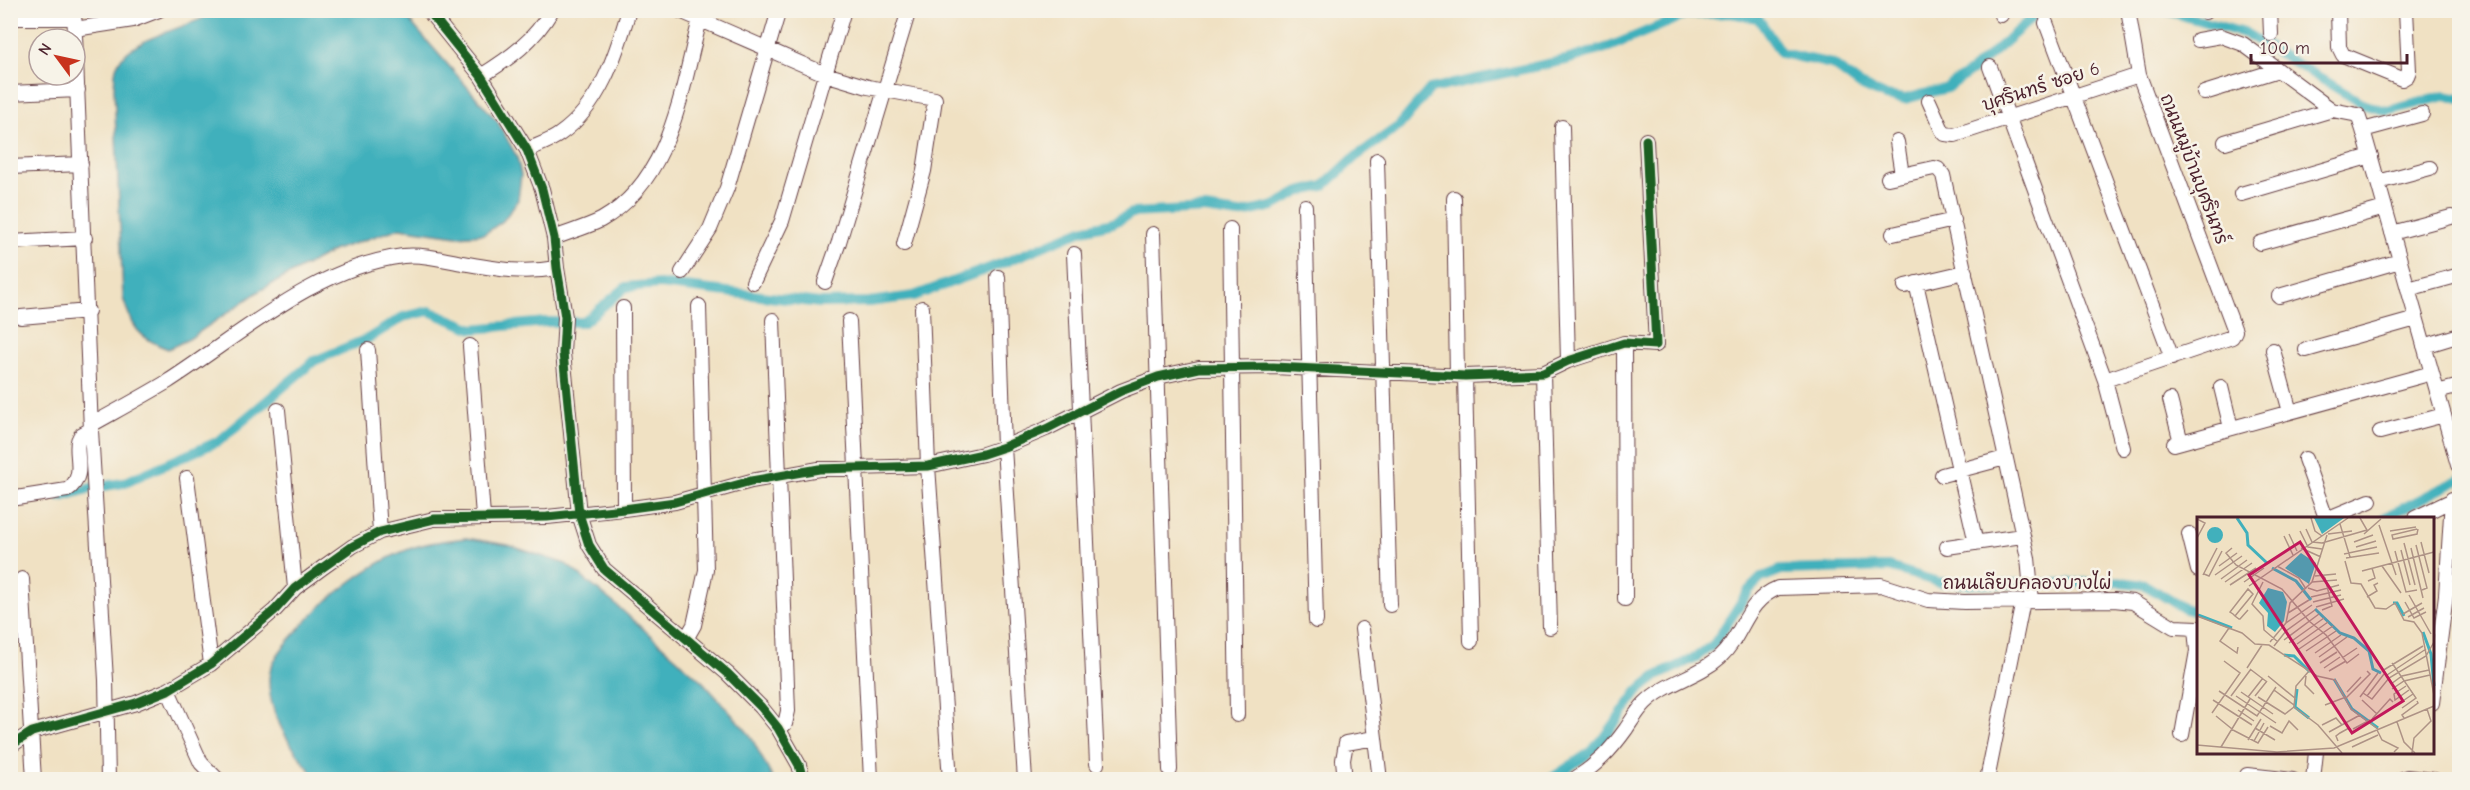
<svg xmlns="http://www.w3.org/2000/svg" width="2470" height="790" font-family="'Comic Neue','Playpen Sans Thai',sans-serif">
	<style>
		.water { fill: #41b0bc; stroke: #466874; stroke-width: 1.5 }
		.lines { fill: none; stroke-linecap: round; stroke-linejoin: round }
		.canal { stroke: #41b0bc; stroke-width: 10 }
		.minor-casing { stroke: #633c42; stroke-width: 16 }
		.minor { stroke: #fff; stroke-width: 14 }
		.cycleway-casing { stroke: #f7f3e8; stroke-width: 13 }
		.cycleway { stroke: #1b5e20; stroke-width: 9 }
		.labels { text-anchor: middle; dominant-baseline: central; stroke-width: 5; stroke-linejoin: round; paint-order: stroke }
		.street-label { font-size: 18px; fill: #4a1f2b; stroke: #f7f3e8 }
		.inset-river { fill: none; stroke: #41b0bc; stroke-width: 3 }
		.inset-road { fill: none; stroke: #ae9386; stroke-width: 1.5 }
		.view { fill: #c2185b; fill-opacity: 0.15; stroke: #c2185b; stroke-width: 3 }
		.inset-edge { fill: none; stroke: #4a1f2b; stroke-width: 3 }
	</style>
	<rect width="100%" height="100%" fill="#f7f3e8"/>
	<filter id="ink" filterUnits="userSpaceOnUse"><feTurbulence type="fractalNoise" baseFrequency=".0167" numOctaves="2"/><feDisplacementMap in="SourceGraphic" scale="12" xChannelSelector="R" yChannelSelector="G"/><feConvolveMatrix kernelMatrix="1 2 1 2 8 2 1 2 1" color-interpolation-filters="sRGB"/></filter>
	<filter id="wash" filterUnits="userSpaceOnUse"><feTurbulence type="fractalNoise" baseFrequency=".008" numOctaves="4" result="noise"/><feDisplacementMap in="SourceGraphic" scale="24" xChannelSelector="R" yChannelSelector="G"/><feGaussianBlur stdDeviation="1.35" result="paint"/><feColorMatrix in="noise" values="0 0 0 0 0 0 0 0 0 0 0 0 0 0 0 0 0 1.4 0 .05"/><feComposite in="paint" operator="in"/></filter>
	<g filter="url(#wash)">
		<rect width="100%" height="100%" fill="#f0e1c3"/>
		<path class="water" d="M219 10 401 11 497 121 517 157 521 175 518 200 503 221 484 234 457 236 400 228 335 250 261 290 189 339 168 349C138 338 132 327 123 298L114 88C115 81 114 71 117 65 130 36 192 28 219 10Z
			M466 538 508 545 566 564 615 604 703 682 750 735 773 779H317C294 751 268 718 269 679 269 663 283 647 293 636 323 599 378 555 426 544 439 541 453 540 466 538Z"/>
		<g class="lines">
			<path class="canal" d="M2163 10 2247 34 2365 105 2387 111 2445 96 2460 99
				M61 497 91 488 123 483 219 441 314 361 369 338 403 317 429 311 473 329 546 322H584L626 287 660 284 820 303 869 302 914 296 1003 263 1082 230 1113 223 1132 213 1205 209 1239 214 1274 206 1299 192 1324 186 1354 158 1399 126 1430 89 1566 60 1609 47 1686 15 1731 13 1758 18 1781 53 1832 64 1860 85 1885 96 1905 99 1947 88 1974 69 2041 10
				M2384 518 2460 479
				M1549 780 1588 754 1605 737 1638 691 1657 676 1696 657 1714 644 1749 590 1761 578 1781 570 1889 567 1938 582 1971 584 2121 582 2145 585 2185 609 2198 611"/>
		</g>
	</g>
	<g filter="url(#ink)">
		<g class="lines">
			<defs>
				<path id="minor" d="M74 10 91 430 106 680 108 780
					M428 10 481 76 527 150 542 189 554 238 557 268 565 317 563 353 579 514 589 545 604 569 728 674 761 707 778 728 799 765 803 780
					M678 10 825 74 868 87 935 99 924 171 904 244
					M2001 10V15
					M2205 10V12
					M2270 10 2271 34
					M2338 10 2339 47 2343 55 2402 79 2407 76 2409 71 2406 10
					M10 18H74
					M2046 23 2172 358
					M75 29 133 20 159 10
					M2198 40 2221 36 2243 44 2332 110 2358 115 2363 130
					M1990 67 2105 380 2123 448
					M481 76C510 58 534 41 552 10
					M10 93 78 90
					M2204 93 2278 70
					M1929 101 1942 130 1945 134 1955 135 2139 75
					M2422 114 2363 130 2458 465
					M1562 127 1568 361
					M1897 142 1902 175
					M2225 142 2332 110
					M527 150C538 145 551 141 560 134 600 106 616 55 629 10
					M1377 160 1390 605
					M10 167 81 164
					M1888 178 1934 168 1938 169 1943 175 2028 558 2032 601
					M2378 182 2430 168
					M2241 194 2371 156
					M1454 198 1457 376
					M1305 206 1316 621
					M1230 229 1237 715
					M2392 233 2451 217
					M1153 234 1170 770
					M1893 234 1954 220
					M554 238C569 232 587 227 601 220 674 179 682 83 702 12
					M10 242 85 238
					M2260 243 2385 208
					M1074 254 1097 764
					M682 272 710 229 727 188 779 10
					M998 277 1004 447 1025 780
					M753 282 782 221 844 10
					M825 282 839 242 909 10
					M1916 283 1976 543
					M1905 286 1965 272
					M2408 289 2460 275
					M2279 296 2400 261
					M623 308 624 509
					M922 308 928 466 950 780
					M21 317 88 311
					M773 320 788 711 785 724 778 728
					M849 321 871 780
					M1624 343 1625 599
					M470 346 483 516
					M2424 346 2460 335
					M368 350 380 532
					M2273 350 2290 412
					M2306 350 2416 319
					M1543 373 1550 627
					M1465 376 1471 641
					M2105 380 2232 337 2235 331 2139 75 2128 10
					M2221 387 2231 428
					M2437 392 2460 386
					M2170 400 2181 442
					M278 410 295 588
					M91 425C116 411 142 397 167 382 239 336 315 267 403 256 422 254 442 259 462 263 497 269 521 274 557 268
					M2380 432 2444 415
					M2174 444 2432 373
					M2305 459 2326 518
					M1942 475 2005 458
					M187 478 211 664
					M10 499 67 490C94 472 61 437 91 430
					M2329 518 2370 501
					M2415 518 2459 497
					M2189 534 2198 570
					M1947 547 2022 536
					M22 579 34 780
					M1362 629 1380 780
					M686 639 694 625 706 570 699 306
					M168 690 201 763 218 780
					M2432 703 2446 595 2452 499
					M2182 735 2197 651 2195 629
					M10 746 32 732 136 703 168 690 211 664 275 610 295 588 322 568 353 546 380 532 434 519 547 517 624 509 675 502 751 481 819 469 928 466 983 454 1004 447 1046 429 1121 391 1158 377 1199 368 1273 367 1465 376 1543 373 1568 361 1624 343 1656 345 1646 140
					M2247 775 2293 780
					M1345 780 1343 760 1346 743 1375 738
					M1573 780C1596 766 1611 750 1626 729 1632 720 1638 710 1645 703 1666 682 1698 677 1720 657 1744 635 1745 601 1778 588L1881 585 1928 600 1964 602 2114 600 2133 602 2174 627 2198 628
					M1987 780 2023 601
					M2313 780 2316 752
					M2400 780 2407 777 2435 780"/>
			</defs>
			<use href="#minor" class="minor-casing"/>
			<use href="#minor" class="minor"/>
			<defs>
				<path id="cycleway" d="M428 10 481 76 527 150 542 189 554 238 557 268 565 317 563 353 579 514 589 545 604 569 728 674 761 707 778 728 799 765 803 780
					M10 746 32 732 136 703 168 690 211 664 275 610 295 588 322 568 353 546 380 532 434 519 547 517 624 509 675 502 751 481 819 469 928 466 983 454 1004 447 1046 429 1121 391 1158 377 1199 368 1273 367 1465 376 1543 373 1568 361 1624 343 1656 345 1646 140"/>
			</defs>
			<use href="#cycleway" class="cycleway-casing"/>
			<use href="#cycleway" class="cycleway"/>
		</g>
	</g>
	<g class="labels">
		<g class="street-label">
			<text transform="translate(2041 87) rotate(-18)">บุศรินทร์ ซอย 6</text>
			<text transform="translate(2194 169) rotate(69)">ถนนหมู่บ้านบุศรินทร์</text>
			<text x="2027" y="583">ถนนเลียบคลองบางไผ่</text>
		</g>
	</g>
	<g transform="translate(2197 517)">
		<rect width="237" height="237" fill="#f0e1c3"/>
		<path d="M117 1H147L125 17ZM10 18a8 8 0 1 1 16 0a8 8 0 1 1-16 0ZM104 36 119 46 112 67 88 51ZM71 71 86 75 90 85 87 104 78 115 70 109 71 96 62 86Z" fill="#41b0bc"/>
		<path class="inset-river" d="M40 1 50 16 51 28 70 46M75 51 99 64 114 83M196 86H200L207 99M118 92 143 116 157 121 172 134 176 152 184 156M1 98 35 111M226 115 234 137 237 169M87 138 97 139 113 155M137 162 155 192 181 211M100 172 98 190 112 201"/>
		<path class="inset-road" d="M114 1 118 14 125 19M0 2 8 6 0 21M143 7 153 40M182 8 199 58M109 12 115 25 125 26 170 13 163 1M220 12 195 18 196 22 220 17 221 12M103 14 111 30 125 32M193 14 219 10M92 17 100 34M131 17 155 14M167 17 184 2M87 19 96 38M157 25 176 18M224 25 232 56M207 26 218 68M219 28 230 71 225 73M159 30 179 24M35 31 29 36 39 48 85 72 112 104 129 118 150 146 162 137M104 31 124 40M214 31 226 81M204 33 213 68M198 34 209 75 220 73M147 37 180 30M149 41 182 36M148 44 154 66 164 67 178 91 189 92 198 86 207 103 217 105 225 116 237 178M22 49 40 36M80 49 102 61 109 72M185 49 204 76M120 53 128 61 135 89 125 93M165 54 237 35M7 57 12 59 25 34M6 58 20 31M18 58 45 39M118 59 139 57M24 62 50 43M171 64 178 61 175 51M28 65 55 46M47 65 67 51M66 65 55 87 66 99 67 113 81 125M115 65 140 63M33 68 59 51M52 69 151 1M111 71 120 74 142 68M212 78 234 117M114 80 144 73M170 80 180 74 177 68 181 66M116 85 144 78M208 85 217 101 229 95M119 90 147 82M91 96 112 83M206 97 225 86M0 99 45 116 58 127 72 128 120 159 138 163 154 192 181 212M38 99 56 77 51 72 33 95 36 97 38 99 42 102H43L51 93M211 100 227 91M89 106 115 88M32 111 23 124 40 136 41 130M87 123 122 97M73 125 89 106 93 86 115 65 130 18M92 126 127 101M100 127 131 105M77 129 89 114 118 93M102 132 136 109M109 134 139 114M118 136 144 118M122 140 150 120M145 141 160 131M123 146 140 135M195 146 219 181 205 191M50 151 65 128M127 151 143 140M53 152 70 165M112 154 99 169 97 190 121 208 145 236M132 154 149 144M185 154 226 129M190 158 229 132M71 159 99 182M109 159 108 168 117 177M194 167 205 159 232 153M209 169 197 177 198 183 212 173M195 172 207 164 233 158M77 173 97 188M22 174 60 199 79 170M44 175 76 197M150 175 164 160M166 176 175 182 192 161 229 139 237 125M34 179 54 152M39 179 79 206M58 179 70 164M170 179 187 157M51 180 66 161M61 180 88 197 97 190M163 180 181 156M149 181 173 157 170 154M16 183 55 208M165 183 180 197M128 188 149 180M200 188 216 177M41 193 57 204M15 196 43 156 27 144M19 199 35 212M207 201 205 198 221 186 220 184M175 202 193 182 196 185M200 205 207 225 218 236M125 208 139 201 145 208M73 209 85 216 92 204 101 213M58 211 78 223M34 212 61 226 71 210M156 212 173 203M180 213 185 223 201 231 197 235M132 215 163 198M51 223 64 202M57 224 67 206M141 224 139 219 143 216 152 211 156 216M0 228 80 235 137 231 237 189M24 230 53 182M155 230 181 218M215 236 217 221 234 204 230 192"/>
		<path class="view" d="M103 25 206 184 155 216 52 58Z"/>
		<rect width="237" height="237" class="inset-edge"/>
	</g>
	<rect width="2470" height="790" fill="none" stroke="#f7f3e8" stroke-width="36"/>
	<g transform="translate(57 57) rotate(303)"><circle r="28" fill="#f7f3e8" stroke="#b29e9c" stroke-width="1.5"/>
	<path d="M0-4.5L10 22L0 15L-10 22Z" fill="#c8321e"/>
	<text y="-9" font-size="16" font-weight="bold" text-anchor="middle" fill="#4a1f2b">N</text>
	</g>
	<path d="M2251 54v9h156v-9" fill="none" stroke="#4a1f2b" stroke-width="3"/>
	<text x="2260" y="54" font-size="18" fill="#4a1f2b" stroke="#f7f3e8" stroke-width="4.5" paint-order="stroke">100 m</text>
</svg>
